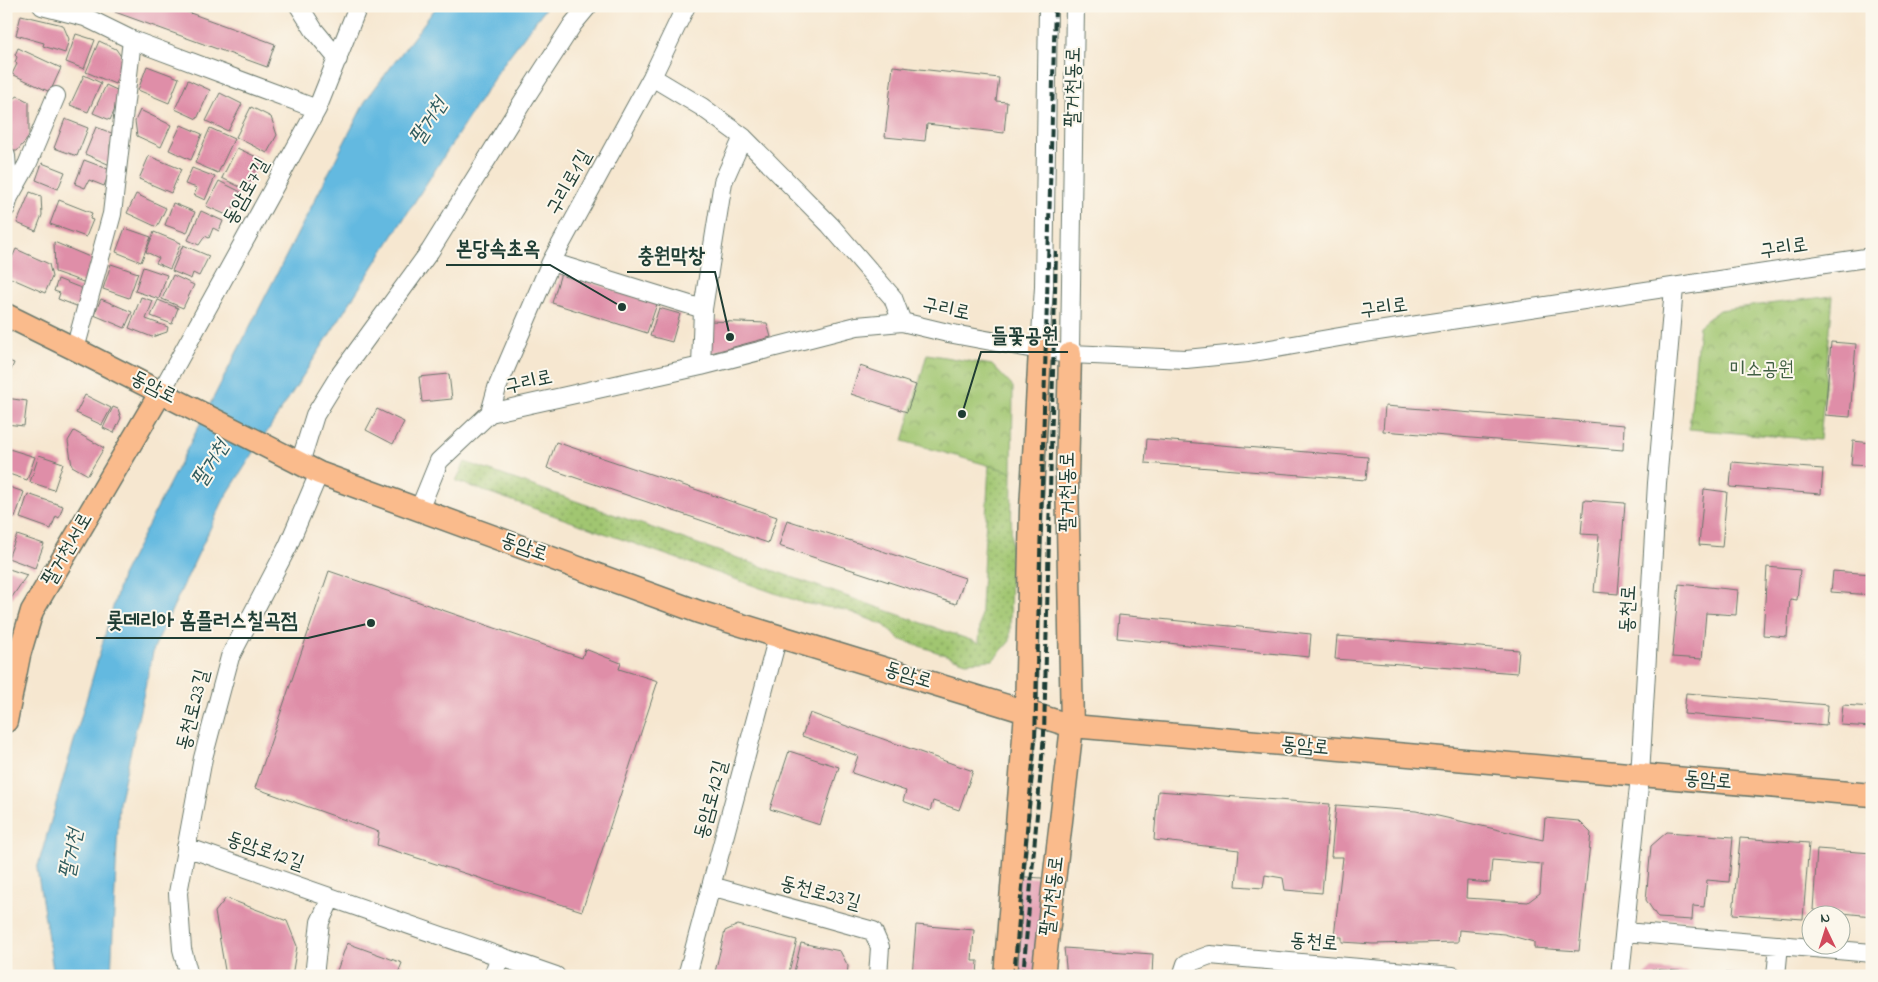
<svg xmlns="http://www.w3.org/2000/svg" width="1878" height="982" font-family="'Indie Flower','Poor Story',sans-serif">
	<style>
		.grass { fill: url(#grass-dots); stroke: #608252 }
		.park { fill: url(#park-crowns); stroke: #608252 }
		.water { fill: #64b9e0; stroke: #427b8a }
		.building { fill: #df8ea8; fill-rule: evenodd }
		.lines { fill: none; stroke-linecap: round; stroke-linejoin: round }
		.minor-casing { stroke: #6a786b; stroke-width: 20 }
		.major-casing { stroke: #6a786b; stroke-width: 25 }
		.minor { stroke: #fff; stroke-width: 18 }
		.major { stroke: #fabb8c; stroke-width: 22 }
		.rail { stroke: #1f3d34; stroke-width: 4; stroke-dasharray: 8 4; stroke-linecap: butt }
		.labels { text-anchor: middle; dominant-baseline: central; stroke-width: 4; stroke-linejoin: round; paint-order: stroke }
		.street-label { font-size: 20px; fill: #1f3d34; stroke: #fbf7ec }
		.park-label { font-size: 20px; fill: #405f43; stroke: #fbf7ec }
		.water-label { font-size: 21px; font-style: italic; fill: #305c5f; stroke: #fbf7ec }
		.leader { fill: none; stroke: #1f3d34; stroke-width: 2 }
		.callout-dot { fill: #1f3d34; stroke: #fbf7ec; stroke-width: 2 }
		.callout-label { font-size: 21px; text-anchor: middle; font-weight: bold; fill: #1f3d34; stroke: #fbf7ec; stroke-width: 4; stroke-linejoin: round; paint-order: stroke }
	</style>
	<defs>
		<pattern id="grass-dots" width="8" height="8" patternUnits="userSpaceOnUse" patternTransform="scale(1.25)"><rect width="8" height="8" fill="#a1c671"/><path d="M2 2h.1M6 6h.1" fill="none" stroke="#83a25e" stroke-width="1.8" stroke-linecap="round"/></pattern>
		<pattern id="park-crowns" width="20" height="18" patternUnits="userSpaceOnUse" patternTransform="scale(1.25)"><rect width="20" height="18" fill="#a1c671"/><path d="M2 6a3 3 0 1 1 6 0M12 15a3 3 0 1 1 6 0" fill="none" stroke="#83a25e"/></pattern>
	</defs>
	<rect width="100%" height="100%" fill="#fbf7ec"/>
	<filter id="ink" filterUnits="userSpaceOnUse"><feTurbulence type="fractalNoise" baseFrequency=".02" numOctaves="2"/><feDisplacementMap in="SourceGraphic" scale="10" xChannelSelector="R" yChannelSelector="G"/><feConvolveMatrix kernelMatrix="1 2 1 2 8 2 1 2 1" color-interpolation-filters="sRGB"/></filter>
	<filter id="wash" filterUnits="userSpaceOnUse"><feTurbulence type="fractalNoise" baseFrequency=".0096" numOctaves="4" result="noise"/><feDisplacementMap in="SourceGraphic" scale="20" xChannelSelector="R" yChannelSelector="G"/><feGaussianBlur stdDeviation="1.12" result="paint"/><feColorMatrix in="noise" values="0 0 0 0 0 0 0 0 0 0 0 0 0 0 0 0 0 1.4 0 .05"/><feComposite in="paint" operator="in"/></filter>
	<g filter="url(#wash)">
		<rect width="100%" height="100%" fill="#f6e7d0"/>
		<path class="grass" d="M465 462 979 643 989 465 1012 472 1010 641 993 660 966 662 899 639 884 625 845 610 803 603 456 481Z"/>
		<path class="park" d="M1833 296 1820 440 1689 429 1699 326 1719 310Z
			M927 354 992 365 1013 387 1012 472 903 441Z"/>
		<path class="water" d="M437 6H547L503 64 224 499 154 648 119 803 111 976H54L37 869 122 576 366 100Z"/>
		<g id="blocks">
			<path class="building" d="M117 6H171L275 44 267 67 115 12Z
				M21 15 63 25 69 39 65 53 43 46 44 43 16 35Z
				M76 34 95 40 84 69 66 62Z
				M99 41 116 49 124 61 115 84 86 72Z
				M18 48 61 68 50 92 12 74 17 64 15 62 17 57 15 55Z
				M147 66 179 78 169 103 138 90Z
				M893 66 999 78 996 101 1007 102 1004 133 927 124 925 141 885 137Z
				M84 75 101 83 88 112 70 105Z
				M188 80 210 90 197 119 175 109Z
				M106 85 123 93 110 120 93 113Z
				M220 93 242 104 228 131 206 121Z
				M18 96 29 102V137L17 151H12L9 101Z
				M251 107 271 117 277 135 267 153 236 137Z
				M140 110 171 125 161 147 137 136 135 121Z
				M65 119 88 128 77 156 54 148Z
				M181 125 202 134 191 160 169 150Z
				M96 127 114 134 110 145V165L85 154Z
				M210 128 234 139 218 173 195 163Z
				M237 148 261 159 246 190 222 178Z
				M149 156 181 169 171 193 139 179Z
				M84 160 108 169V176L104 186 89 180 85 188 75 184Z
				M42 163 65 172 58 189 36 180Z
				M192 168 215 177 205 200 194 195 197 188 185 184Z
				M219 181 241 192 229 216 206 206Z
				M30 192 41 196 42 215 36 231 17 223Z
				M136 194 166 208 157 227 127 213Z
				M59 200 92 213 90 219 93 220 86 237 50 224Z
				M173 203 195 212 187 233 165 225Z
				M201 211 223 221 219 231 213 228 209 238 205 236 199 245 188 240Z
				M125 228 151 237 141 262 116 252Z
				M154 232 181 243 170 269 156 263 159 258 146 252Z
				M54 242 92 258 86 283 55 272Z
				M183 245 209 256 199 276 193 273 191 279 172 271Z
				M16 249 49 264 52 277 45 293 6 276V264L8 261 10 262Z
				M111 264 138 273 129 298 103 289Z
				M143 267 167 275 159 299 135 291Z
				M561 273 657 304 647 333 552 303Z
				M173 275 194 285 183 308 162 299Z
				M58 279 86 290 79 307 58 299 60 293 54 291Z
				M141 297 153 301 146 319 168 327 167 332 152 337 129 328Z
				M101 299 132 312 125 328 94 315Z
				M158 300 178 308 172 324 151 316Z
				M659 308 680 314 672 342 650 336Z
				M709 321 767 323 771 337 711 353 706 336Z
				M1831 342 1856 344 1850 417 1825 415Z
				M6 360 14 363 6 382Z
				M860 366 916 385 907 412 851 394Z
				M449 374 452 399 422 402 419 377Z
				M85 395 111 408 102 425 76 413Z
				M6 398 27 401 24 426 6 424Z
				M1385 406 1624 425 1623 450 1383 431Z
				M113 407 118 409 121 418 114 433 103 428Z
				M377 409 404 422 393 444 366 430Z
				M74 431 104 448 88 475 72 466 68 441Z
				M1147 439 1368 457 1366 480 1145 463Z
				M1853 441 1872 443V466L1851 465Z
				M556 442 777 517 768 543 547 468Z
				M6 448 35 457 27 480 6 473Z
				M39 455 63 463 54 490 30 482Z
				M1732 462 1823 469 1821 494 1730 487Z
				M6 486 24 492 15 518 6 515Z
				M1704 489 1727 492 1722 547 1699 545Z
				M28 494 63 506 59 518 56 516 51 529 20 518Z
				M1584 500 1625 503 1618 594 1594 592 1599 535 1581 534Z
				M787 520 965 578 956 604 779 546Z
				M6 531 11 533 6 544Z
				M17 535 44 544 35 568 8 558Z
				M1767 567 1800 570 1797 600 1790 599 1787 637 1763 635Z
				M6 568 27 575 10 600 6 599Z
				M329 571 582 658 585 649 621 663 619 669 658 681 582 911 377 845 379 832 255 788Z
				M1833 571 1872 574V595L1831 592Z
				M1679 584 1738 590 1736 615 1706 613 1702 659 1672 657Z
				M1119 615 1311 634 1309 657 1117 638Z
				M1337 636 1519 650 1517 673 1335 659Z
				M1686 693 1828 705 1826 726 1684 714Z
				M1843 705 1872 707V727L1841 725Z
				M810 713 973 771 959 810 933 801 930 811 903 801 906 791 852 773 858 756 802 736Z
				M789 751 839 767 820 825 770 809Z
				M1158 791 1330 804 1322 893 1285 890 1283 878 1265 875 1263 888 1236 886 1239 850 1154 840Z
				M1336 805 1416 811 1543 840 1545 818 1579 821 1591 833 1579 951 1534 948V942L1504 934 1459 930 1458 942 1373 944 1342 942V937H1334L1343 857H1331ZM1492 860 1542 864 1540 893 1528 902 1466 898 1467 881 1490 883Z
				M1667 832 1733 837 1729 882 1707 880 1704 907 1693 906 1692 920 1658 918 1646 900 1651 846Z
				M1740 838 1809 843 1803 919 1733 914Z
				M1817 849 1872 853V916L1813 910Z
				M1012 876 1056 879 1047 976H1004Z
				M226 898 287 921 297 946 292 976H226L215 912Z
				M738 925 797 940 788 976H714L725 931Z
				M916 925 974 930 972 961H978L977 976H912Z
				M347 943 402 963 397 976H335Z
				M801 943 840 951 848 966 847 976H793Z
				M1064 948 1153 954 1152 976H1067Z
				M1652 969 1690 972V976H1644Z
				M1707 972 1743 974V976H1707Z"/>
		</g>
	</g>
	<g filter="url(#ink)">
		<use href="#blocks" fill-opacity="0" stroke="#6a786b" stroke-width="1"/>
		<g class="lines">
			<defs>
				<path id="minor" d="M42 6 85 17 132 40 317 109
					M299 6 314 30 338 59
					M652 77 702 107 743 137 830 225 893 298 902 322
					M6 156 9 197
					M6 208 9 197 27 165 56 96
					M551 262 703 309
					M75 349 112 214 132 40
					M1040 350 1044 287 1048 6
					M1070 354 1075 6
					M701 366 703 309 723 182 743 137
					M161 392 317 109 358 6
					M490 413 497 388 551 262 652 77 686 6
					M300 463 315 415 339 376 430 251 525 98 573 24 588 6
					M419 510 439 461 490 413 701 366 857 326 902 322 948 333 1040 350 1070 354 1186 359 1248 353 1351 335 1872 257
					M186 847 556 976
					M711 886 873 931 880 947 878 976
					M1625 932 1872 953
					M189 976 182 949 178 893 203 758 230 657 288 546 319 473
					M314 976 320 922 331 898
					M493 976 500 956
					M687 976 778 636
					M1182 976 1186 964 1210 955 1453 976
					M1620 976 1640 776 1657 483 1674 288
					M1776 976 1779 945"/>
				<path id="major" d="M6 315 75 349 319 473 699 612 1072 726 1872 795
					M6 721 19 655 32 611 161 392
					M1005 976 1026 712 1031 509 1040 350
					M1043 976 1072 726 1067 476 1070 354"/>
			</defs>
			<use href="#minor" class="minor-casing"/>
			<use href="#major" class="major-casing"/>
			<use href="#minor" class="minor"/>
			<use href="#major" class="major"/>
			<path class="rail" d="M1014 976 1035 740 1055 6
				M1023 976 1044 734 1056 252"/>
		</g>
	</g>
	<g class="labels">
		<g class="street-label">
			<text transform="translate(1074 87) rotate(-89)">팔거천동로</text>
			<text transform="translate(570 183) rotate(-61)">구리로1길</text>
			<text transform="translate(247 192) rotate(-61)">동암로7길</text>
			<text transform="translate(1784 249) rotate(-9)">구리로</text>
			<text transform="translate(1384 309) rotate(-8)">구리로</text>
			<text transform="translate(946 310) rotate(12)">구리로</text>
			<text transform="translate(529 383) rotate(-13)">구리로</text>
			<text transform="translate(153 388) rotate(27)">동암로</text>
			<text transform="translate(1068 492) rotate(-90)">팔거천동로</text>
			<text transform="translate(524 548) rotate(20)">동암로</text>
			<text transform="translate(68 550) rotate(-60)">팔거천서로</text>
			<text transform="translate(1629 609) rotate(-87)">동천로</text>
			<text transform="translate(908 676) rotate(17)">동암로</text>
			<text transform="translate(194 710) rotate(-76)">동천로23길</text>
			<text transform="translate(1305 747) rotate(5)">동암로</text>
			<text transform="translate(1708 781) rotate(5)">동암로</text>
			<text transform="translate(712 800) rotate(-75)">동암로12길</text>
			<text transform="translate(265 852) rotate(19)">동암로12길</text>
			<text transform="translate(820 894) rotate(15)">동천로23길</text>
			<text transform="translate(1053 896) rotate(-83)">팔거천동로</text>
			<text transform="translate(1314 943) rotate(5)">동천로</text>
		</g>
		<g class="park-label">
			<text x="1762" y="370">미소공원</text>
		</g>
		<g class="water-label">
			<text transform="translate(429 122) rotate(-57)">팔거천</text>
			<text transform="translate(211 464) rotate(-58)">팔거천</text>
			<text transform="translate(72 854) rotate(-79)">팔거천</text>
		</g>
	</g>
	<path class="leader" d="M622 307L550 265H446M730 337L715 272H627M962 414L981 352H1068M371 623L308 638H96"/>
	<g class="callout-dot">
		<circle cx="622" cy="307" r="5"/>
		<circle cx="730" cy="337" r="5"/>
		<circle cx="962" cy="414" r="5"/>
		<circle cx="371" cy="623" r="5"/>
	</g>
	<g class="callout-label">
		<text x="498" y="255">본당속초옥</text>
		<text x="671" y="262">충원막창</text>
		<text x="1025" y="342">들꽃공원</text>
		<text x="202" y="627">롯데리아 홈플러스칠곡점</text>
	</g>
	<rect width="1878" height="982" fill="none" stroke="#fbf7ec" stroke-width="25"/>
	<g transform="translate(1826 930) rotate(356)"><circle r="24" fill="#fbf7ec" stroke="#a3ada2"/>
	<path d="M0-4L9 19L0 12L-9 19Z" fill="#d1495b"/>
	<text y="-8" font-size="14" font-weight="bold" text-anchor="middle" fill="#1f3d34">N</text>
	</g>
</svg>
